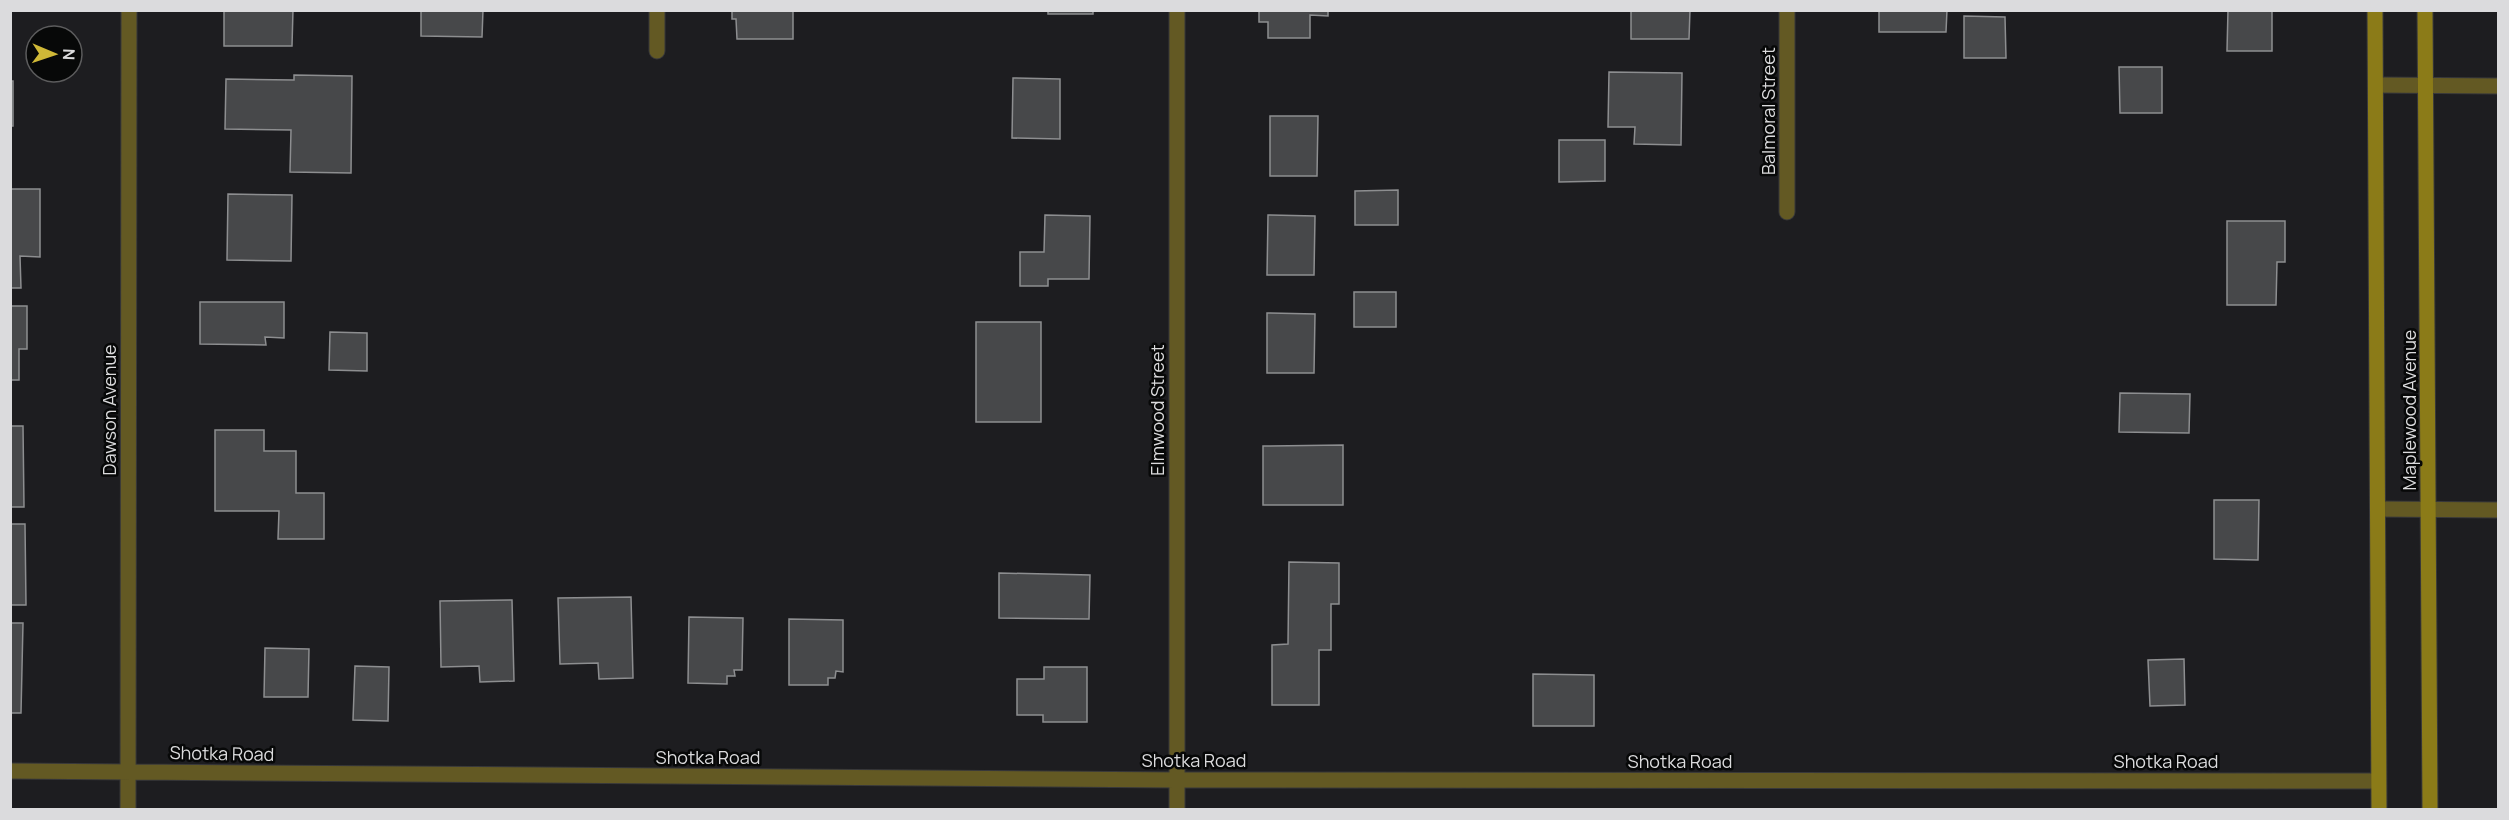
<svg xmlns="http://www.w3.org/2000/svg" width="2509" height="820" font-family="Manrope,sans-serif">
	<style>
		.building { fill: #47484a; stroke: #8d8e90; stroke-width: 1.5 }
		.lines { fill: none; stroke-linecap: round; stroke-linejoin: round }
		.street-casing { stroke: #38383a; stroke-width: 17 }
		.secondary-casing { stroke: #38383a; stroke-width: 17 }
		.street { stroke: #635923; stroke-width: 15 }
		.secondary { stroke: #8b7b18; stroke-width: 15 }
		.labels { text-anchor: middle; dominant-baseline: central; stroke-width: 5; stroke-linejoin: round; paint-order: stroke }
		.street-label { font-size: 18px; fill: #dbdbdd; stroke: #070808 }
	</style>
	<rect width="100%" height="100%" fill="#1d1d20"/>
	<path class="building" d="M224 10H293L292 46H224Z
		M421 10H483L482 37 421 36Z
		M732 10H793V39H737L736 19H732Z
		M1048 10H1093V14H1048Z
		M1259 10H1328V16L1310 15V38H1268V22H1259Z
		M1631 10H1690L1689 39H1631Z
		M1879 10H1947L1946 32H1879Z
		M2228 10H2272V51H2227Z
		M1964 16 2005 17 2006 58H1964Z
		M2119 67H2162V113H2120Z
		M1609 72 1682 73 1681 145 1634 144 1635 127H1608Z
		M294 75 352 76 351 173 290 172 291 130 225 129 226 79 294 80Z
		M1013 78 1060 79V139L1012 138Z
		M10 81H13V126H10Z
		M1270 116H1318L1317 176H1270Z
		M1559 140H1605V181L1559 182Z
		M10 189H40V257L20 256 21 288H10Z
		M1398 190V225H1355V191Z
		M228 194 292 195 291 261 227 260Z
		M1045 215 1090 216 1089 279H1048V286H1020V252H1044Z
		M1268 215 1315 216 1314 275H1267Z
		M2227 221H2285V262H2277L2276 305H2227Z
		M1354 292H1396V327H1354Z
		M200 302H284V338L265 337 266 345 200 344Z
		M10 306H27V349H19V380H10Z
		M1267 313 1315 314 1314 373H1267Z
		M976 322H1041V422H976Z
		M330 332 367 333V371L329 370Z
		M2120 393 2190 394 2189 433 2119 432Z
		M10 426H23L24 507H10Z
		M215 430H264V451H296V493H324V539H278L279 511H215Z
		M1343 445V505H1263V446Z
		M2214 500H2259L2258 560 2214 559Z
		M10 524H25L26 605H10Z
		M1289 562 1339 563V604H1331V650H1319V705H1272V645L1288 644Z
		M999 573 1090 575 1089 619 999 618Z
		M631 597 633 678 599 679 598 663 560 664 558 598Z
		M512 600 514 681 480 682 479 666 441 667 440 601Z
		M689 617 743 618 742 670H734L735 676H727V684L688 683Z
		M789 619 843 620V672L836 671 835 678H828V685H789Z
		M10 623H23L21 713H10Z
		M265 648 309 649 308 697H264Z
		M2184 659 2185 705 2150 706 2148 660Z
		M355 666 389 667 388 721 353 720Z
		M1044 667H1087V722H1043V715H1017V679H1044Z
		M1533 674 1594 675V726H1533Z"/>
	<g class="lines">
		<defs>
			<path id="street" d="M657 51V10
				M2376 85 2498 86
				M1787 212V10
				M2378 509 2498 510
				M10 771 1177 780 2378 781
				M128 810 129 10
				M1177 810V10"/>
			<path id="secondary" d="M2375 10 2379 810
				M2425 10 2430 810"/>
		</defs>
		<use href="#street" class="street-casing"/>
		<use href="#secondary" class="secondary-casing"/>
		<use href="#street" class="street"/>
		<use href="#secondary" class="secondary"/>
	</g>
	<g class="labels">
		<g class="street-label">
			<text transform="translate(1768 111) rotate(-90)">Balmoral Street</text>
			<text transform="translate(109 410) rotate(-90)">Dawson Avenue</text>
			<text transform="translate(1157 410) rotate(-90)">Elmwood Street</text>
			<text transform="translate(2409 410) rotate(-90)">Maplewood Avenue</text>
			<text transform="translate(222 753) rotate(1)">Shotka Road</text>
			<text x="708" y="757">Shotka Road</text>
			<text x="1194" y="760">Shotka Road</text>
			<text x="1680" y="761">Shotka Road</text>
			<text x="2166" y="761">Shotka Road</text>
		</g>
	</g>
	<rect width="2509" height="820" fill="none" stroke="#dbdbdd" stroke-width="24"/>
	<g transform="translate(54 54) rotate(92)"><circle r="28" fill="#070808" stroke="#5c5c5d" stroke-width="1.5"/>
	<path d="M0-4.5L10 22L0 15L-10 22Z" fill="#cfb837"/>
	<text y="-9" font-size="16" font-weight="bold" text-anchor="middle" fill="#dbdbdd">N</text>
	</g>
</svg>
